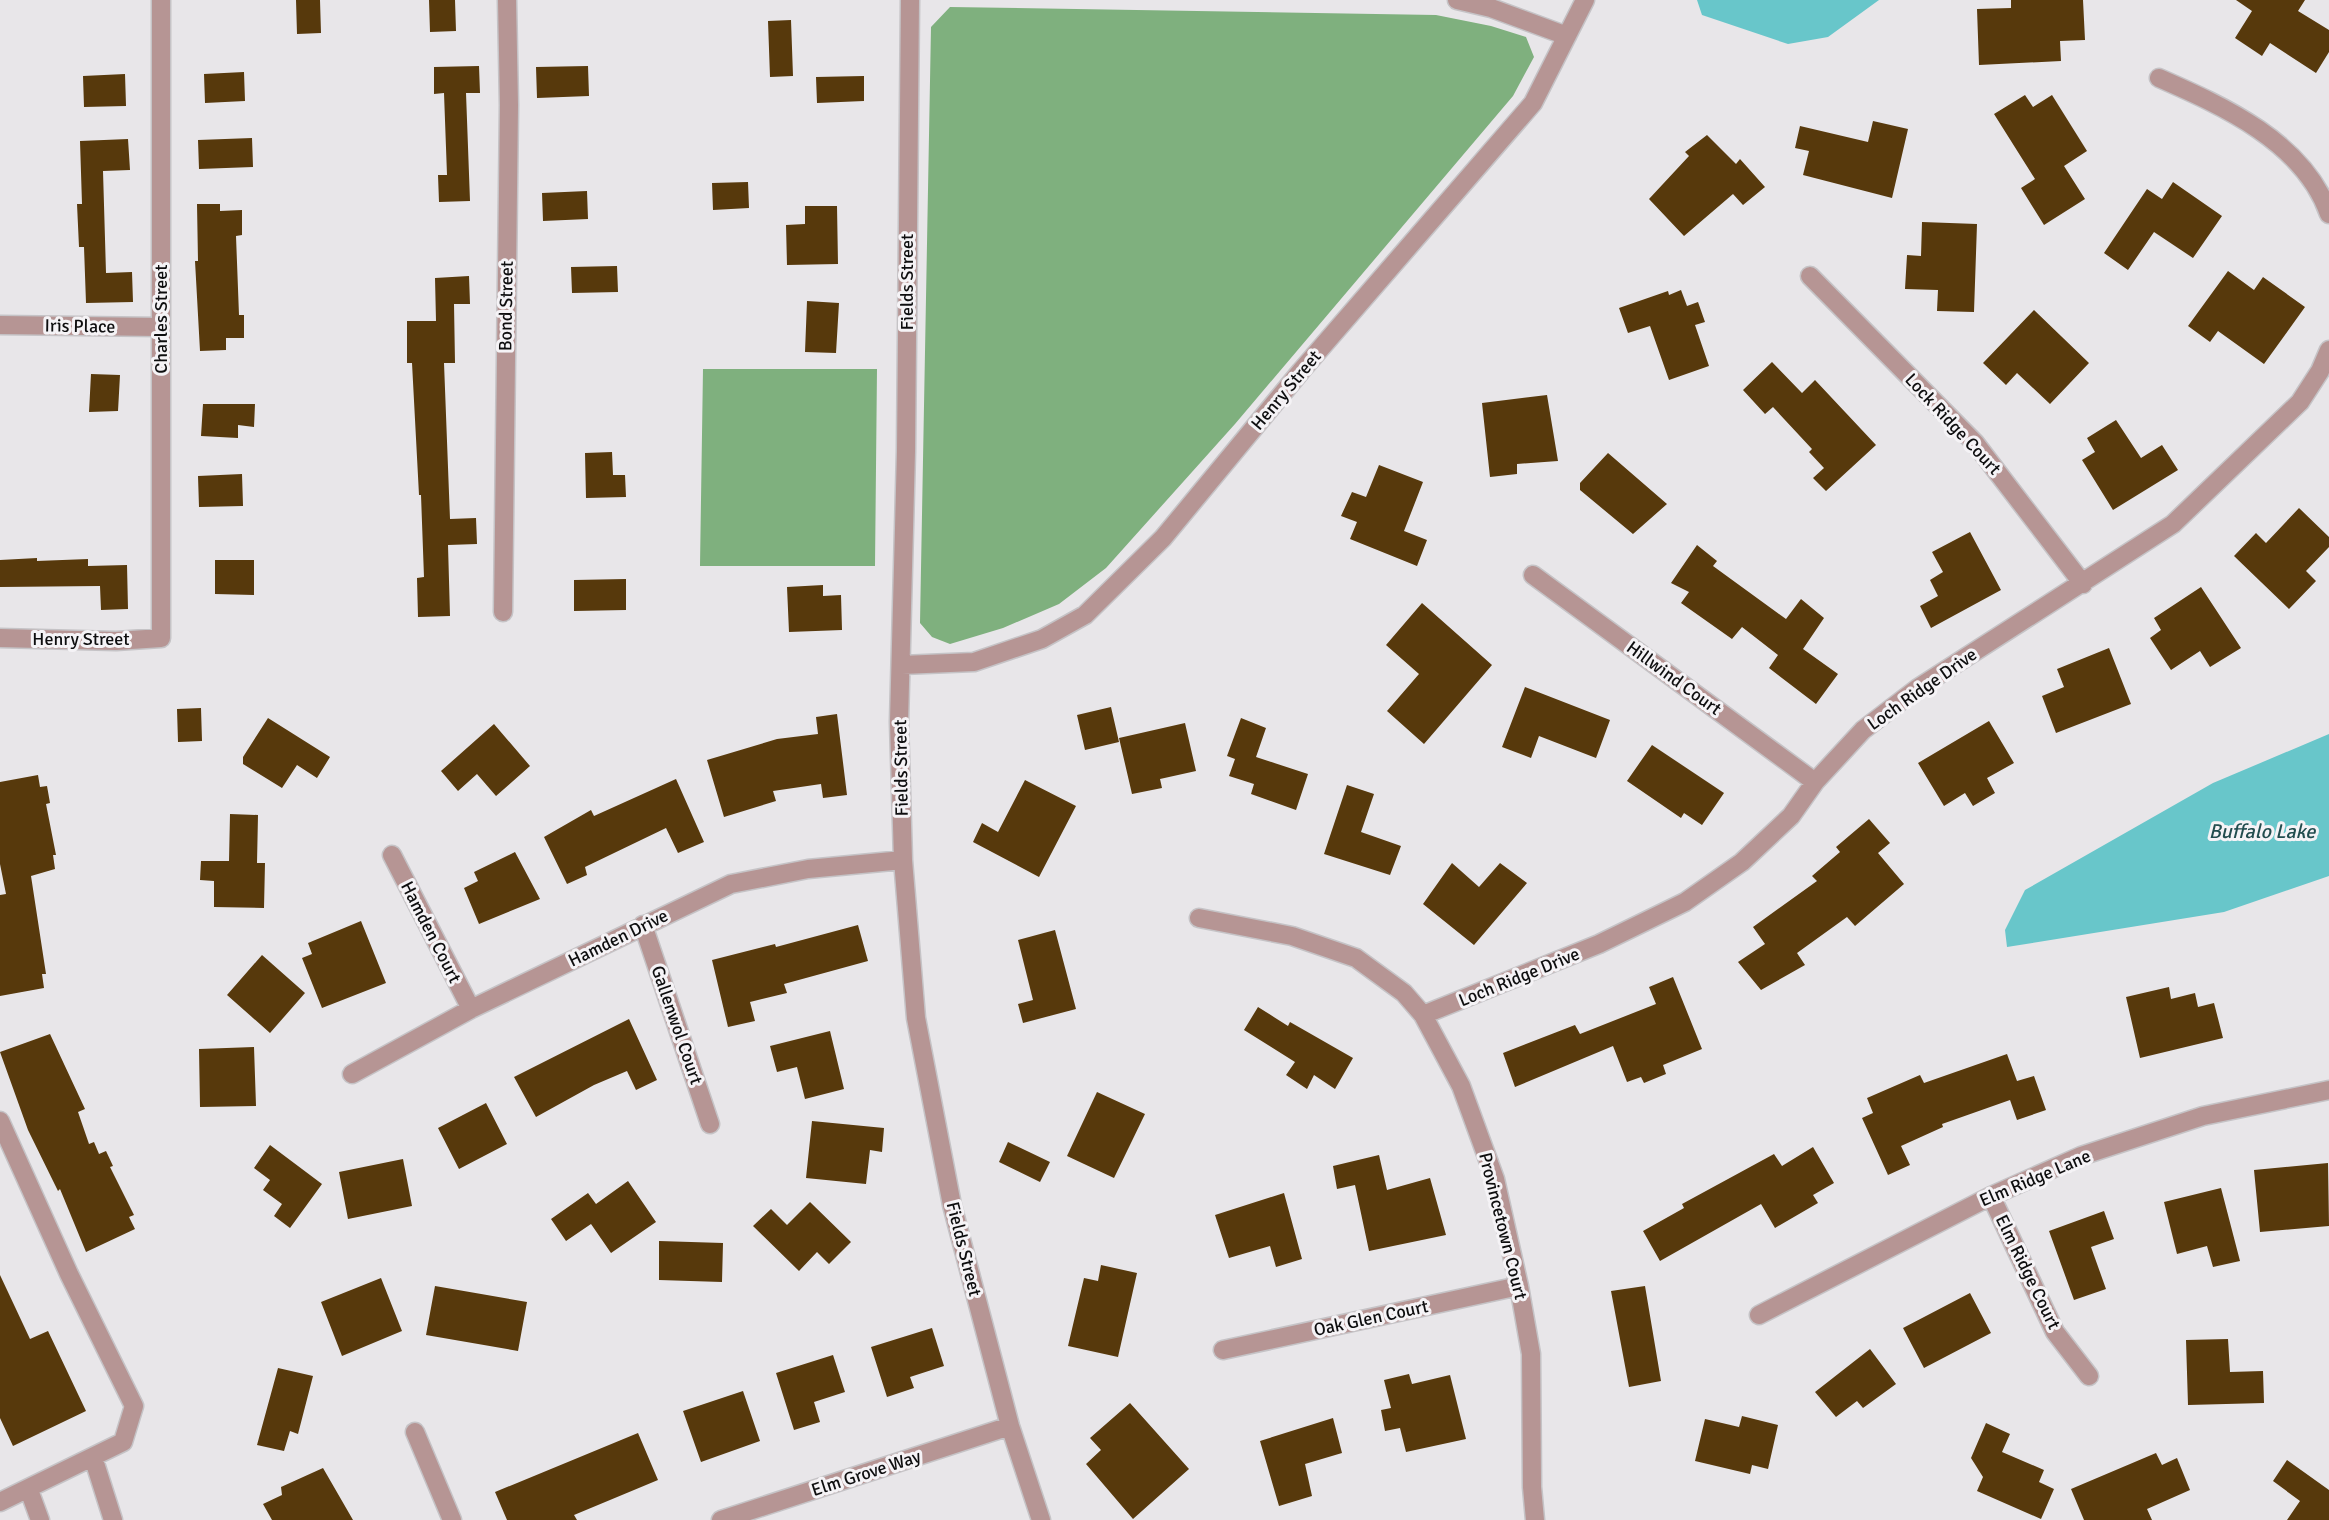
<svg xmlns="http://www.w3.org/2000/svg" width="2329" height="1520" font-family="Signika,sans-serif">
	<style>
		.forest { fill: #7fb07e }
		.water { fill: #68c6ca }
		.building { fill: #57390c }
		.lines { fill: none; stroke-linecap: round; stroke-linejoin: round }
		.street-casing { stroke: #c5c3c6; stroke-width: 21 }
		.street { stroke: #b69594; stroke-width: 18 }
		.labels { text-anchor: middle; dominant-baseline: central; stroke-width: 6; stroke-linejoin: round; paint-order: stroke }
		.street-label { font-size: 18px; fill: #0e0e0f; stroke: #f5f3f6 }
		.water-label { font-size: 20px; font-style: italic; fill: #224d4f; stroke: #f5f3f6 }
	</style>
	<rect width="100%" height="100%" fill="#e8e6e9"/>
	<path class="forest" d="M950 7 1436 15 1491 26 1526 37 1534 57 1513 96 1235 424 1106 568 1059 604 1003 628 950 644 932 637 920 623 931 27Z
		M703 369H877L875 566H700Z"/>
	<path class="water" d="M1697 0H1879L1828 37 1788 44 1702 15Z
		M2329 734V876L2224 912 2007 947 2005 930 2025 890 2213 783Z"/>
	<path class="building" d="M296 0H320L321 33 297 34Z
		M429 0H455L456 31 430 32Z
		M2011 0H2083L2085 40 2060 41 2061 61 1979 65 1977 9 2011 8Z
		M2236 0H2305L2298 11 2329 30V52L2316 73 2270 43 2262 56 2235 38 2252 11Z
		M791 20 793 76 770 77 768 21Z
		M479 66 480 93H466L470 201 439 202 438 175H447L444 93 434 94V67Z
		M588 66 589 96 537 98 536 67Z
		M244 72 245 101 205 103 204 74Z
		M125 74 126 106 84 107 83 76Z
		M864 76V101L817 103 816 77Z
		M2025 95 2033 107 2052 95 2087 151 2064 166 2085 199 2044 225 2021 188 2035 179 1994 114Z
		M1873 121 1908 129 1892 198 1803 175 1809 151 1795 148 1800 126 1868 142Z
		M1707 135 1736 164 1740 159 1765 187 1743 205 1733 194 1684 236 1649 199 1689 156 1685 152Z
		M252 138 253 167 199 169 198 140Z
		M128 139 130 170 103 171 106 273 132 272 133 302 86 303 84 247H79L77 204H82L80 141Z
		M748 182 749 208 713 210 712 183Z
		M2173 182 2222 216 2193 258 2154 232 2128 270 2104 253 2147 189 2162 199Z
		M587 191 588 219 543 221 542 193Z
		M197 204H220V211L242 210V235L236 236 239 315H244V338H226V350L200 351 195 261H198Z
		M805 206H837L838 264 787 265 786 225 805 224Z
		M1922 222 1977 224 1974 312 1937 311 1938 290 1905 289 1907 255 1921 256Z
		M617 266 618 292 572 293 571 267Z
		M2228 271 2254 290 2263 277 2305 307 2264 364 2218 331 2210 342 2188 326Z
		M469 276 470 304H454L455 363H444L450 519 476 518 477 544 448 545 450 616 418 617 417 578 424 577 421 495H419L412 363H407V321H436L435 278Z
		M1681 290 1687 306 1698 302 1705 322 1695 325 1709 366 1669 380 1650 326 1628 333 1619 308 1668 291 1669 295Z
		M807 301 839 303 836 353 805 352Z
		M2034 310 2089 363 2050 404 2017 373 2006 385 1983 363Z
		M1772 362 1802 393 1815 380 1876 445 1826 491 1813 478 1824 468 1809 452 1812 449 1773 407 1765 414 1743 390Z
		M91 374 120 375 118 411 89 412Z
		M1547 395 1558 461 1517 464V474L1490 477 1482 403Z
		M203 404H255L254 427 238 425V438L201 436Z
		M2116 420 2141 458 2162 445 2178 470 2113 510 2082 460 2095 452 2087 438Z
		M612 452 613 475H625L626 497 586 498 585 453Z
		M1608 453 1667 504 1633 534 1580 490V483Z
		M1379 465 1423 482 1404 531 1427 540 1417 566 1350 539 1357 522 1341 516 1352 492 1366 497Z
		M242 474 243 506 199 507 198 476Z
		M2299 508 2329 537V547L2306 571 2316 581 2289 609 2234 556 2256 533 2266 543Z
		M1970 532 2001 590 1931 628 1920 606 1938 596 1930 580 1943 572 1932 552Z
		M1697 545 1717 561 1713 566 1786 619 1801 599 1824 618 1803 649 1838 674 1816 704 1769 668 1778 655 1742 627 1732 639 1681 603 1689 592 1671 583Z
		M37 558V561L88 559V566L127 565 128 609 101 610 100 586 0 587V560Z
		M215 560H254V595L215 594Z
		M626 579V610L574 611V580Z
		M823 585V596L841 595 842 630 789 632 787 587Z
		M2201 587 2241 648 2210 667 2200 651 2171 670 2150 638 2161 630 2154 618Z
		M1422 603 1492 665 1424 744 1387 711 1419 674 1386 645Z
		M2109 648 2131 704 2056 733 2042 696 2064 687 2057 669Z
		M1525 687 1610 720 1596 758 1539 736 1531 758 1502 747Z
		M1111 707 1119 742 1085 750 1077 715Z
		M201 708 202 741 178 742 177 709Z
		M837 714 847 795 823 798 821 784 773 791 776 801 724 817 707 760 777 739 818 734 816 717Z
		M268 718 330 757 317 778 297 765 282 788 243 764V757Z
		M1241 718 1266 728 1256 757 1308 774 1296 810 1251 794 1254 784 1229 776 1235 759 1227 756Z
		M1989 721 2014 763 1987 778 1995 793 1973 806 1965 793 1944 806 1918 763Z
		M1185 723 1196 771 1160 779 1162 788 1132 794 1119 738Z
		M494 724 530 766 496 796 477 774 458 791 441 771Z
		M1652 745 1724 793 1702 825 1684 813 1681 818 1627 781Z
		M38 775 40 787 47 786 50 803 46 804 56 855H53L55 869 31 876 46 974H42L44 988 0 996V895L6 894 0 864V782Z
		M676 779 704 842 678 853 666 828 585 867 587 875 567 884 544 837 591 810 594 816Z
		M1025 780 1076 806 1039 877 973 842 982 823 998 832Z
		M1347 785 1374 794 1361 832 1401 846 1390 875 1324 854Z
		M230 814 258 815 257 863H265L264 908 214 907V881L200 880 201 861H229Z
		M1869 819 1890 843 1878 853 1904 884 1855 926 1847 917 1797 953 1805 965 1761 990 1738 962 1765 944 1753 927 1817 881 1812 876 1840 852 1836 847Z
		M515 852 540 899 479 924 464 888 478 881 474 872Z
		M1452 863 1479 887 1500 863 1527 883 1474 945 1423 904Z
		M361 921 386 983 322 1008 302 958 312 954 308 943Z
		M858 925 868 961 784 984 787 993 750 1002 755 1021 728 1027 712 960 775 944 776 947Z
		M1055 930 1076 1009 1023 1023 1018 1004 1033 1000 1018 940Z
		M262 955 305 993 270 1033 227 995Z
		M1673 977 1702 1049 1663 1065 1666 1074 1644 1083 1641 1077 1627 1082 1613 1046 1515 1087 1503 1053 1575 1025 1580 1034 1656 1004 1649 987Z
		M2169 987 2171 999 2195 993 2198 1007 2214 1003 2223 1038 2140 1058 2126 997Z
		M1258 1007 1288 1026 1290 1022 1353 1058 1335 1089 1314 1075 1307 1089 1286 1075 1295 1062 1244 1030Z
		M629 1019 657 1080 636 1090 627 1071 594 1085 536 1117 514 1077Z
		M830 1031 844 1089 805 1099 797 1067 777 1072 770 1046Z
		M50 1034 85 1109 78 1112 89 1144 94 1142 99 1154 106 1151 113 1166 110 1167 134 1215 129 1217 135 1229 86 1252 60 1189 58 1191 28 1130 0 1052Z
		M254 1047 256 1106 200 1107 199 1049Z
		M2007 1054 2017 1081 2034 1076 2046 1110 2017 1120 2010 1100 1942 1124 1943 1127 1901 1146 1910 1165 1888 1175 1862 1118 1873 1113 1867 1098 1920 1075 1924 1083Z
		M1097 1092 1145 1114 1114 1178 1067 1156Z
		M486 1103 507 1144 459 1169 438 1128Z
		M812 1121 884 1128 882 1152 870 1150 866 1184 806 1178Z
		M1008 1142 1050 1162 1040 1182 999 1162Z
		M270 1145 322 1184 290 1228 274 1216 282 1204 263 1190 270 1180 254 1168Z
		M1813 1147 1834 1183 1813 1195 1818 1203 1775 1228 1761 1204 1660 1261 1643 1231 1684 1208 1682 1204 1774 1154 1782 1166Z
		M1379 1155 1387 1190 1430 1178 1446 1235 1369 1251 1355 1185 1337 1189 1333 1166Z
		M403 1159 412 1206 348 1219 339 1172Z
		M2328 1163 2329 1226 2260 1232 2254 1170Z
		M628 1181 656 1222 611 1253 591 1224 566 1241 551 1219 588 1193 596 1204Z
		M2221 1188 2240 1261 2213 1267 2207 1246 2177 1254 2164 1202Z
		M1284 1193 1302 1259 1276 1267 1270 1246 1229 1258 1215 1215Z
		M810 1202 851 1242 829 1264 817 1252 799 1271 753 1226 771 1209 787 1225Z
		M2104 1211 2114 1239 2091 1247 2106 1289 2074 1300 2049 1231Z
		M659 1241 723 1243 722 1282 659 1280Z
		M1101 1265 1137 1273 1118 1357 1068 1346 1084 1278 1098 1281Z
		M0 1275 30 1339 48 1331 86 1411 13 1446 0 1418Z
		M381 1278 402 1331 342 1356 321 1302Z
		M435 1286 527 1302 518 1351 426 1335Z
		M1645 1286 1661 1381 1629 1387 1611 1291Z
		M1970 1293 1991 1333 1924 1368 1903 1328Z
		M932 1328 944 1366 910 1377 914 1388 887 1397 871 1347Z
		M2228 1339 2230 1372 2263 1371 2264 1403 2188 1405 2186 1340Z
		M1870 1349 1896 1384 1863 1408 1857 1401 1836 1417 1815 1392Z
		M833 1355 845 1392 814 1402 820 1422 794 1430 776 1373Z
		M278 1368 313 1376 298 1434 290 1431 284 1451 257 1445Z
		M1409 1374 1412 1384 1450 1375 1466 1439 1406 1452 1400 1428 1385 1431 1381 1410 1391 1408 1384 1380Z
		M743 1391 760 1441 701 1462 683 1411Z
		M1130 1403 1189 1469 1133 1519 1086 1464 1101 1450 1090 1438Z
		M1742 1416 1778 1425 1768 1469 1752 1465 1750 1474 1695 1461 1705 1419 1739 1427Z
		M1333 1418 1342 1453 1305 1464 1312 1496 1279 1506 1260 1441Z
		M1986 1423 2010 1434 2002 1452 2044 1470 2039 1482 2054 1489 2041 1519 1977 1491 1983 1477 1971 1458Z
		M638 1433 658 1480 574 1515 577 1520H507L495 1492Z
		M2156 1453 2162 1465 2177 1458 2190 1490 2147 1509 2152 1520H2084L2071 1489Z
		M2287 1460 2329 1490V1520H2287L2300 1501 2273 1481Z
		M323 1468 353 1520H272L263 1504 282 1495 281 1487Z"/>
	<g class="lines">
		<defs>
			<path id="street" d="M910 0 906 451 899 722 903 860 916 1018 952 1205 1010 1426 1041 1520
				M1457 0 1491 8 1567 36
				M2159 78C2223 106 2304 142 2329 214
				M1810 276 1975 443 2083 584
				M0 325 160 327
				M1533 575 1815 782
				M503 612 509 105 507 0
				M0 638 116 641 161 638V0
				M902 665 974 662 1042 639 1085 615 1163 538 1301 371 1533 103 1585 0
				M392 855 471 1009
				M1199 918 1292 936 1356 958 1404 993 1423 1015 1461 1086 1495 1179 1519 1286 1531 1354 1532 1487 1535 1520
				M643 925 710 1124
				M1423 1015 1599 944 1685 902 1742 862 1791 816 1815 782 1863 730 1918 688 2173 524 2300 402 2320 371 2329 350
				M352 1074 471 1009 731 884 808 869 903 860
				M0 1121 69 1274 134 1406 123 1442 0 1502
				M1991 1196 2055 1332 2089 1376
				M1759 1315 1991 1196 2081 1156 2203 1116 2329 1090
				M1223 1350 1519 1286
				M415 1432 452 1520
				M93 1457 113 1520
				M29 1490 40 1520
				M721 1520 1010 1426"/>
		</defs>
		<use href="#street" class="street-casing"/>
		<use href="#street" class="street"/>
	</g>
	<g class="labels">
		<g class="street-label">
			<text transform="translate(907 282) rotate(-90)">Fields Street</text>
			<text transform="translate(506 306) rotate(-89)">Bond Street</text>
			<text transform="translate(161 319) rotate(-90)">Charles Street</text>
			<text transform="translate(80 326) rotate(1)">Iris Place</text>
			<text transform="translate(1286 390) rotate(-50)">Henry Street</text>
			<text transform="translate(1953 424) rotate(47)">Lock Ridge Court</text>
			<text x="81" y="639">Henry Street</text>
			<text transform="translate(1674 678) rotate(36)">Hillwind Court</text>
			<text transform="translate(1922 689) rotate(-35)">Loch Ridge Drive</text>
			<text transform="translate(901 768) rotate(-91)">Fields Street</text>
			<text transform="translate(431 932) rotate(63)">Hamden Court</text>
			<text transform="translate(618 938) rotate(-26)">Hamden Drive</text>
			<text transform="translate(1519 977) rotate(-22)">Loch Ridge Drive</text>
			<text transform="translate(677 1025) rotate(71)">Gallenwol Court</text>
			<text transform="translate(2035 1178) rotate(-23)">Elm Ridge Lane</text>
			<text transform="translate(1503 1226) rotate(76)">Provincetown Court</text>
			<text transform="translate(964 1249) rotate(76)">Fields Street</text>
			<text transform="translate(2028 1272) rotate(64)">Elm Ridge Court</text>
			<text transform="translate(1371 1318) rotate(-12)">Oak Glen Court</text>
			<text transform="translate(866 1473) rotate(-18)">Elm Grove Way</text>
		</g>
		<g class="water-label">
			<text x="2262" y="831">Buffalo Lake</text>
		</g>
	</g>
</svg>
